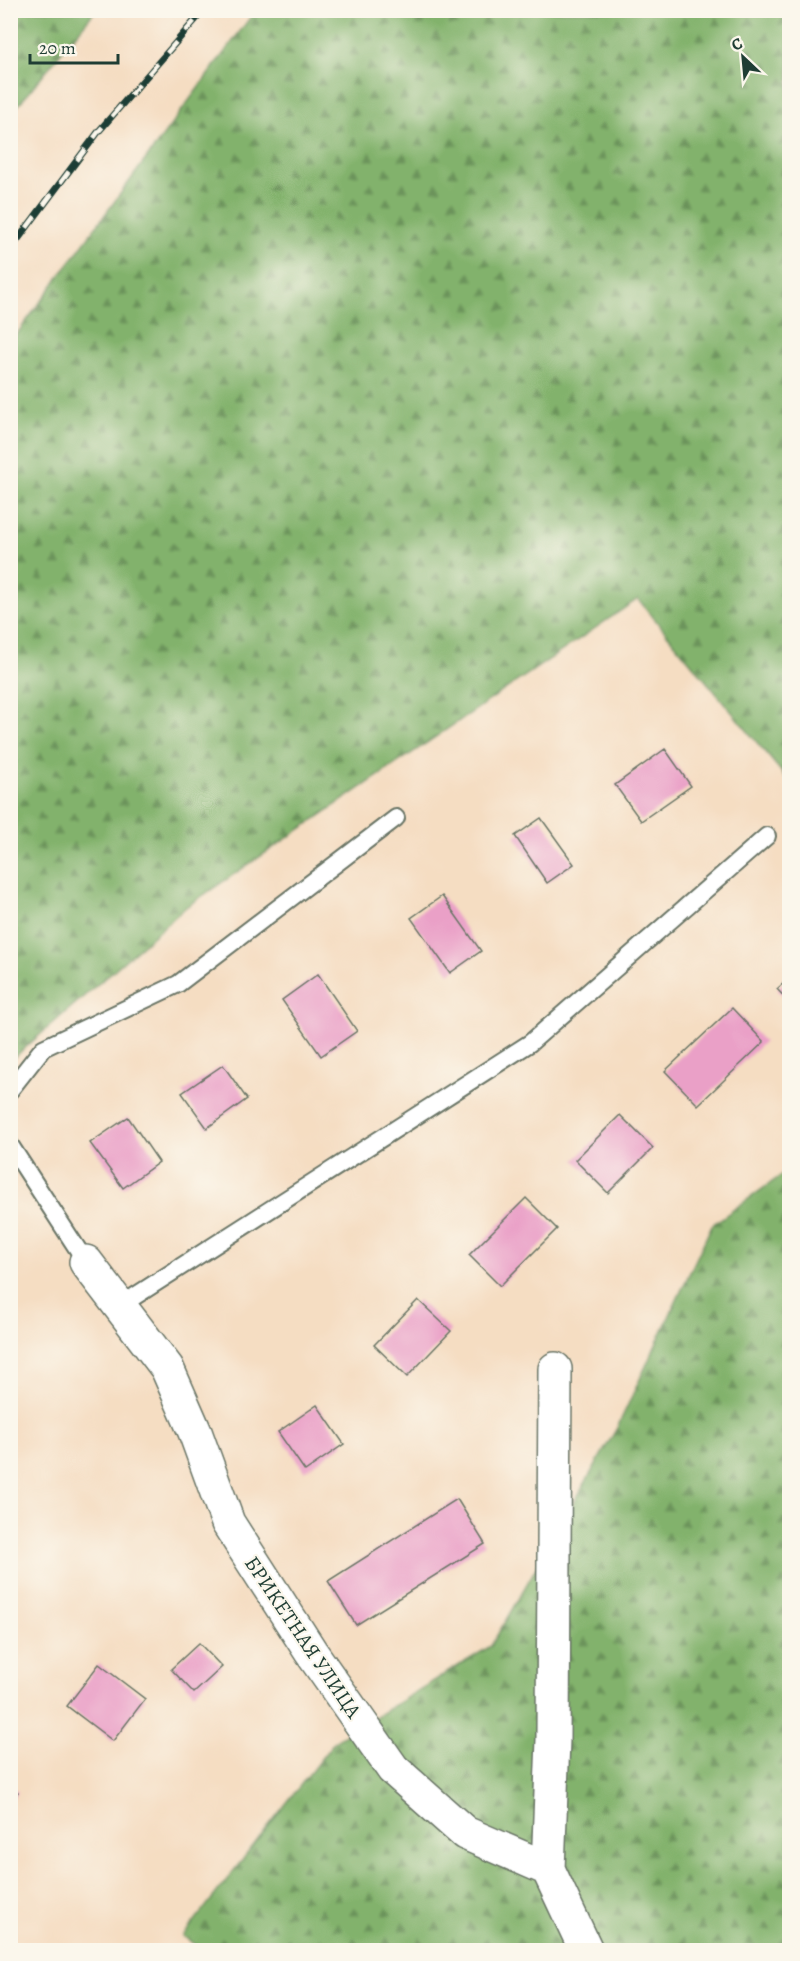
<svg xmlns="http://www.w3.org/2000/svg" width="800" height="1961" font-family="Alegreya,serif">
	<style>
		.forest { fill: url(#forest-firs); stroke: #507850; stroke-width: 1.5 }
		.building { fill: #eaa0c7 }
		.lines { fill: none; stroke-linecap: round; stroke-linejoin: round }
		.service-casing { stroke: #6a7566; stroke-width: 20 }
		.minor-casing { stroke: #6a7566; stroke-width: 36 }
		.service { stroke: #fff; stroke-width: 16 }
		.minor { stroke: #fff; stroke-width: 33 }
		.rail-casing { stroke: #1f3d34; stroke-width: 7 }
		.rail { stroke: #fbf7ec; stroke-width: 4.5; stroke-dasharray: 14; stroke-linecap: butt }
		.labels { text-anchor: middle; dominant-baseline: central; stroke-width: 4.5; stroke-linejoin: round; paint-order: stroke }
		.street-label { font-size: 21px; fill: #1f3d34; stroke: #fbf7ec }
	</style>
	<defs>
		<pattern id="forest-firs" width="22" height="20" patternUnits="userSpaceOnUse" patternTransform="scale(1.5)"><rect width="22" height="20" fill="#82b26c"/><path d="M5 1l3.5 6h-7zM16 11l3.5 6h-7z" fill="#6a925a"/></pattern>
	</defs>
	<rect width="100%" height="100%" fill="#fbf7ec"/>
	<filter id="ink" filterUnits="userSpaceOnUse"><feTurbulence type="fractalNoise" baseFrequency=".0167" numOctaves="2"/><feDisplacementMap in="SourceGraphic" scale="12" xChannelSelector="R" yChannelSelector="G"/><feConvolveMatrix kernelMatrix="1 2 1 2 8 2 1 2 1" color-interpolation-filters="sRGB"/></filter>
	<filter id="wash" filterUnits="userSpaceOnUse"><feTurbulence type="fractalNoise" baseFrequency=".008" numOctaves="4" result="noise"/><feDisplacementMap in="SourceGraphic" scale="24" xChannelSelector="R" yChannelSelector="G"/><feGaussianBlur stdDeviation="1.35" result="paint"/><feColorMatrix in="noise" values="0 0 0 0 0 0 0 0 0 0 0 0 0 0 0 0 0 1.4 0 .05"/><feComposite in="paint" operator="in"/></filter>
	<g filter="url(#wash)">
		<rect width="100%" height="100%" fill="#f5ddc2"/>
		<path class="forest" d="M11 10 95 11 11 114 10 11Z
			M255 11H789V781L638 599 186 907 11 1060V342Z
			M789 1170V1950H202L183 1936 334 1742 491 1646 617 1428 712 1225Z"/>
		<g id="blocks">
			<path class="building" d="M665 749 691 786 641 821 615 785Z
				M541 818 574 864 547 883 515 836Z
				M442 896 481 951 450 973 411 918Z
				M318 974 357 1031 321 1056 282 1000Z
				M790 977V1003L777 989Z
				M732 1008 764 1042 698 1105 665 1071Z
				M223 1065 247 1099 207 1128 182 1093Z
				M620 1115 653 1148 608 1193 575 1160Z
				M128 1117 159 1162 123 1188 90 1143Z
				M526 1198 557 1229 500 1286 469 1255Z
				M418 1300 451 1331 407 1377 374 1345Z
				M317 1405 344 1444 305 1471 278 1432Z
				M457 1499 485 1544 356 1625 328 1581Z
				M199 1643 222 1667 194 1693 171 1669Z
				M99 1664 145 1699 113 1741 67 1706Z
				M10 1786 18 1792 10 1801Z"/>
		</g>
	</g>
	<g filter="url(#ink)">
		<use href="#blocks" fill-opacity="0" stroke="#6a7566" stroke-width="1.5"/>
		<g class="lines">
			<defs>
				<path id="service" d="M10 1090 43 1048 178 984 396 818
					M10 1145 86 1262
					M118 1307 530 1043 767 836"/>
				<path id="minor" d="M86 1262 167 1368 195 1432 228 1523 311 1652 393 1769 465 1833 548 1869 586 1950
					M548 1869 553 1740 555 1369"/>
			</defs>
			<use href="#service" class="service-casing"/>
			<use href="#minor" class="minor-casing"/>
			<use href="#service" class="service"/>
			<use href="#minor" class="minor"/>
			<defs>
				<path id="rail" d="M10 250 99 131 204 10"/>
			</defs>
			<use href="#rail" class="rail-casing"/>
			<use href="#rail" class="rail"/>
		</g>
	</g>
	<g class="labels">
		<g class="street-label">
			<text transform="translate(303 1637) rotate(56)">БРИКЕТНАЯ УЛИЦА</text>
		</g>
	</g>
	<rect width="800" height="1961" fill="none" stroke="#fbf7ec" stroke-width="36"/>
	<g transform="translate(743 57) rotate(334)" stroke="#fbf7ec" stroke-width="4.5" paint-order="stroke">
	<path d="M0-4.5L10 22L0 15L-10 22Z" fill="#1f3d34"/>
	<text y="-9" font-size="16" font-weight="bold" text-anchor="middle" fill="#1f3d34">С</text>
	</g>
	<path d="M30 54v9h88v-9" fill="none" stroke="#1f3d34" stroke-width="3"/>
	<text x="39" y="54" font-size="18" fill="#1f3d34" stroke="#fbf7ec" stroke-width="4.5" paint-order="stroke">20 m</text>
</svg>
